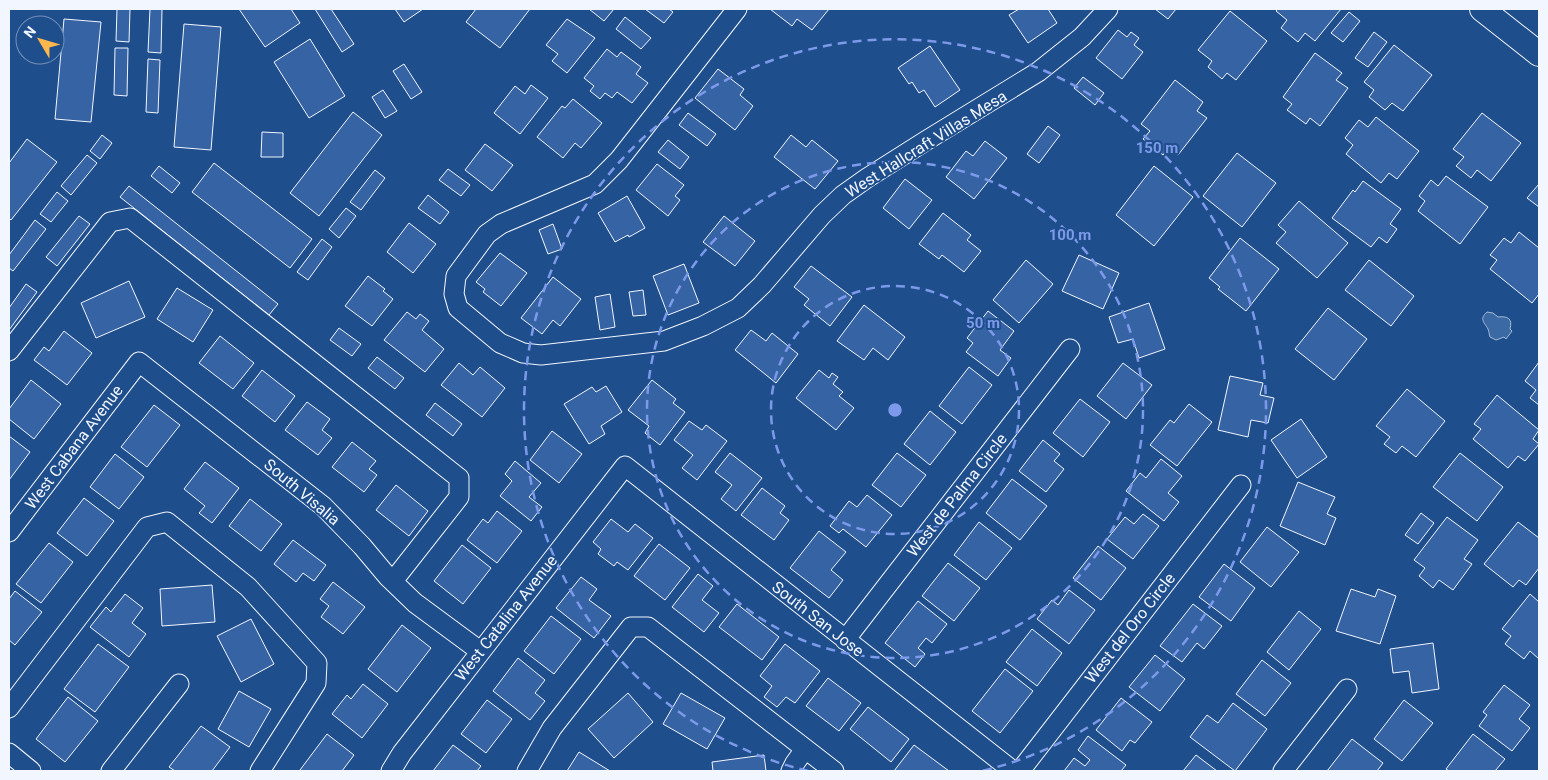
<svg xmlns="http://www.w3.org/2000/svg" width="1548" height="780" font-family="Roboto,sans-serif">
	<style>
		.water { fill: #3b69a3; stroke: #a8bbd7 }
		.building { fill: #3563a3; stroke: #f2f6ff }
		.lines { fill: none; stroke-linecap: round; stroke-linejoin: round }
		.minor-casing { stroke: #f2f6ff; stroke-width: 21 }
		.major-casing { stroke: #f2f6ff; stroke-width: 26 }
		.minor { stroke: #1f4e8c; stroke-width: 19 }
		.major { stroke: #1f4e8c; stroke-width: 24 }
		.ring { fill: none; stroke: #7d9aea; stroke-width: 2.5; stroke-dasharray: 9 6 }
		.labels { text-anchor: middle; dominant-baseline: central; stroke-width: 4; stroke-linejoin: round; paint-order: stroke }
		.street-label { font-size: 16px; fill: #f2f6ff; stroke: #1f4e8c }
		.centre { fill: #7d9aea; stroke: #1f4e8c; stroke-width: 2.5 }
		.ring-label { font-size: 15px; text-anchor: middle; font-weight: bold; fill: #7d9aea; stroke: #1f4e8c; stroke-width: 4; stroke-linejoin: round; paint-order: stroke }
	</style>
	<rect width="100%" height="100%" fill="#1f4e8c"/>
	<path class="water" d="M1487 312 1493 313 1498 317C1507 316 1513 318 1510 329L1512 331 1506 339 1504 337 1496 340 1490 337C1489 334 1489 331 1488 329 1484 322 1479 319 1487 312Z"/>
	<path class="building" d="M117 9H130L129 42 116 41Z
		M150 9H162L161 53 148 52Z
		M239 9H291L300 23 265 47Z
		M315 9H331L354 44 342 52Z
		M395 9H423L404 22Z
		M476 9H530L500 48 466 22Z
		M589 9H614L604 21Z
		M645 9H669L673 12 664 23Z
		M770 9H829L812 30 797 19 792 26Z
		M1019 9H1048L1057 23 1028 43 1009 15Z
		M1155 9H1176L1168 19Z
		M1278 9H1341L1315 41 1305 33 1298 42 1281 28 1287 20 1276 11Z
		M1230 11 1267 41 1236 80 1227 73 1222 79 1208 67 1212 61 1198 50Z
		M1349 12 1360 21 1343 42 1331 33Z
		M625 17 651 38 641 49 616 29Z
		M64 19 101 22 91 122 55 119Z
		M567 19 595 38 567 73 552 61 558 54 546 45Z
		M184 24 221 27 211 150 174 147Z
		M1118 30 1127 37 1131 32 1139 38 1134 45 1143 52 1122 79 1096 58Z
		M1374 32 1387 42 1368 67 1355 58Z
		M310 39 345 96 309 118 274 62Z
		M1394 45 1432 75 1403 111 1392 103 1385 110 1369 97 1374 90 1364 82Z
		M930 46 960 90 935 107 924 90 919 93 912 82 909 84 898 68Z
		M115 48H128L127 96 114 95Z
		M607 49 617 57 621 52 641 67 636 74 648 83 632 103 617 92 612 98 605 93 600 99 590 91 594 86 584 78Z
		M1315 53 1342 73 1336 80 1348 88 1320 126 1310 118 1306 124 1287 110 1292 104 1283 97Z
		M148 59 160 60 158 113 146 112Z
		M404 64 422 92 411 99 393 71Z
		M718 69 744 89 740 95 753 106 735 130 695 98Z
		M1083 77 1104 93 1095 105 1074 88Z
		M1175 80 1203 102 1197 111 1207 118 1178 155 1169 148 1163 155 1143 139 1150 131 1141 124Z
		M531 85 548 98 520 134 494 113 515 86 525 94Z
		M383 90 397 111 385 118 372 97Z
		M573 99 602 123 581 148 575 143 563 158 537 137 562 106 565 108Z
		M353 112 382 135 319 216 290 193Z
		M688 113 716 134 707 146 679 125Z
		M1482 113 1521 143 1491 181 1477 170 1471 178 1456 166 1464 157 1453 149Z
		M1376 117 1419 151 1397 179 1389 173 1381 183 1346 154 1353 145 1345 138 1359 120 1368 127Z
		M1048 126 1060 135 1039 163 1027 154Z
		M262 132 283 133V157H261Z
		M102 135 112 143 100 159 90 151Z
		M791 135 806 147 812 140 838 161 815 189 774 157Z
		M27 139 57 162 11 220 9 218V163Z
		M668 140 689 157 680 169 658 152Z
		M985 141 1007 158 974 199 946 177 966 151 973 156Z
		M485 144 513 165 492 191 465 170Z
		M1237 153 1276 183 1242 227 1203 196Z
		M87 155 97 163 71 195 61 186Z
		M214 163 312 239 290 268 192 192Z
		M657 164 684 185 675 196 680 200 668 216 636 190Z
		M159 166 180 183 172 193 151 176Z
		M1154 166 1193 197 1154 246 1116 215Z
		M448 169 470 185 461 196 439 180Z
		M375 170 385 178 361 210 350 202Z
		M1446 176 1488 207 1460 244 1418 211 1425 201 1419 196 1431 180 1438 186Z
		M905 179 932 200 909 229 883 208Z
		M1363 181 1401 209 1390 224 1397 229 1387 243 1379 237 1371 247 1332 218 1353 190 1355 192Z
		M1539 184V207L1527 198Z
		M129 186 278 304 269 315 120 197Z
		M57 192 68 201 51 222 40 214Z
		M428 195 449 212 440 224 418 208Z
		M627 196 645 228 629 237 628 235 615 242 598 213Z
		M1299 201 1348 243 1317 278 1276 243 1286 232 1278 225Z
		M346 208 356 216 339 238 329 229Z
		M943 213 971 235 967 240 981 251 964 272 942 255 939 259 919 244Z
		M79 216 90 224 57 266 46 257Z
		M724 216 755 241 735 266 703 242Z
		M35 220 46 229 13 271 9 268V255Z
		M409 223 436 244 413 273 387 252Z
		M553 224 562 249 548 254 539 230Z
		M1519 232 1539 248V294L1532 303 1490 269 1497 260 1490 255 1504 238 1511 243Z
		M1240 238 1279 269 1246 311 1218 289 1220 287 1209 278Z
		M322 239 332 247 308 280 297 272Z
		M500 253 527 273 501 306 483 292 485 289 476 282Z
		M1079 255 1119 273 1103 309 1062 291Z
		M1026 260 1053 284 1019 323 993 300Z
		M1369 260 1414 296 1391 326 1345 290Z
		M684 264 699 303 668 315 653 276Z
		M811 266 852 297 830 326 804 305 809 299 794 287Z
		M368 276 385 289 383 291 393 299 372 326 345 306Z
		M553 277 581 299 560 326 553 320 542 334 521 318Z
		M129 281 145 317 96 338 81 303Z
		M26 284 37 292 9 330V308Z
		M177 288 213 310 193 342 157 319Z
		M643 290 646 315 633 316 629 292Z
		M610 294 615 327 600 330 595 297Z
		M1149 303 1165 349 1139 358 1133 339 1118 343 1109 317Z
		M864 305 905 337 888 360 873 348 864 360 837 341Z
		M1328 308 1367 339 1334 380 1295 349Z
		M988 311 1014 331 1000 350 1011 358 998 376 966 352 973 343 967 338Z
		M407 312 416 319 420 314 429 321 422 330 444 349 425 372 384 340Z
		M339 328 361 344 352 356 330 340Z
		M751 330 766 341 772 333 798 354 776 383 735 350Z
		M64 331 92 353 67 385 34 360 44 347 49 351Z
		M220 336 254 363 233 389 199 363Z
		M377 357 404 378 395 389 368 368Z
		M1539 362V405L1530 398 1536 390 1525 381Z
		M459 363 473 375 480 367 505 388 482 417 441 385Z
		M1123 363 1152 385 1126 419 1097 396Z
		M969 367 992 385 962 424 939 406Z
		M262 370 295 396 275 422 242 396Z
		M819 370 829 378 832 373 838 377 833 384 843 392 839 396 854 408 836 430 796 398Z
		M1230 376 1263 383 1260 395 1274 398 1268 423 1251 420 1248 437 1218 430Z
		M31 380 61 404 34 439 9 419V409Z
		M652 380 676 399 673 403 685 412 660 445 645 433 649 426 628 410Z
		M606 386 622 412 601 426 605 434 589 444 564 404 592 387 596 392Z
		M1407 389 1445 421 1416 457 1402 446 1396 453 1384 444 1390 437 1376 426Z
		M1497 395 1539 430 1533 439 1539 444 1525 461 1518 456 1508 468 1473 439 1481 429 1474 424Z
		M1080 399 1110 422 1083 457 1053 433Z
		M307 402 330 419 322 430 332 438 318 455 285 430Z
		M435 403 462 424 453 436 426 415Z
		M1189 404 1212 422 1177 466 1150 445 1170 420 1174 423Z
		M154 405 180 425 147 467 121 447Z
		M930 411 956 432 930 465 904 444Z
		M1301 419 1327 457 1297 478 1271 440Z
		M689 421 702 430 706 425 727 441 697 480 682 468 693 455 674 440Z
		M552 431 582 454 559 483 530 460Z
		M9 436 30 452 9 480Z
		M1043 440 1060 454 1054 461 1064 469 1046 492 1019 471Z
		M352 442 376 461 369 469 377 475 364 492 332 467Z
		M730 453 762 478 736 511 721 499 732 485 715 472Z
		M897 453 926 475 901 507 872 485Z
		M1460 453 1503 487 1477 521 1433 487Z
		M115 454 144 477 119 509 90 487Z
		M1161 459 1182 476 1168 493 1179 502 1164 521 1126 491 1140 473 1146 478Z
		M515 461 541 483 529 497 542 507 531 521 500 496 512 481 505 474Z
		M205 462 239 488 212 523 199 513 205 506 184 489Z
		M1012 479 1047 506 1020 540 986 513Z
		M1298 482 1335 497 1327 514 1336 518 1325 545 1280 526Z
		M396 485 428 511 409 536 376 510Z
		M762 488 785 506 780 513 789 520 774 540 741 515Z
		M867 495 892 515 866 547 843 529 839 533 830 526 849 501 857 507Z
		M84 498 114 521 87 556 57 533Z
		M250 499 282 524 261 551 229 526Z
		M497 511 522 531 497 563 467 540 483 519 488 523Z
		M1421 513 1434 523 1418 544 1405 535Z
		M1143 514 1159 526 1133 559 1107 539 1125 517 1134 524Z
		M1447 517 1478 540 1464 559 1472 564 1453 590 1439 580 1433 588 1419 576 1425 568 1414 560Z
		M611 519 628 532 635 524 653 538 628 570 617 562 614 566 598 554 601 549 593 542Z
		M979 522 1012 548 986 580 954 555Z
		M1518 522 1539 538V568L1526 585 1519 580 1513 587 1484 564Z
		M1267 527 1299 552 1271 587 1240 562Z
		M819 531 846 552 831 570 843 580 829 598 790 568Z
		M293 540 326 565 314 581 303 573 296 582 274 564Z
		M49 543 73 562 41 603 16 584Z
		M659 544 690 568 665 600 634 576Z
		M462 545 491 568 463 604 434 581Z
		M1098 546 1126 568 1101 600 1073 578Z
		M948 563 980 588 954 621 922 596Z
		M1224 564 1255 588 1231 621 1199 597Z
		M698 574 713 586 702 600 719 613 704 632 672 607Z
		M581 577 597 589 589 600 611 616 594 638 556 608Z
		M333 582 365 607 343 634 321 617 329 606 320 599Z
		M212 585 215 622 162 626 160 589Z
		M1351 589 1375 597 1378 589 1396 596 1380 644 1336 631Z
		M1069 590 1095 610 1069 644 1037 619 1052 600 1058 605Z
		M15 591 42 612 15 645 9 640V599Z
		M125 594 143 608 132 623 146 634 129 657 90 627 106 607 111 612Z
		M1530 594 1539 602V659L1530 651 1524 659 1505 644 1511 636 1502 629Z
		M918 601 947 624 932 643 926 638 918 648 925 654 915 667 885 643Z
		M737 604 779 637 762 660 719 627Z
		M1193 604 1222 626 1204 649 1197 643 1182 662 1160 646Z
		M1299 611 1321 629 1289 670 1267 652Z
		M551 616 581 639 554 674 524 651Z
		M251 619 274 664 241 682 217 636Z
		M402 625 431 648 397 692 368 669Z
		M1032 629 1062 653 1037 686 1006 662Z
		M1433 643 1439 689 1412 693 1409 671 1393 673 1390 649Z
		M98 644 129 667 95 712 64 689Z
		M785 644 820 671 795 703 786 697 777 707 764 697 772 686 760 676Z
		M1155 655 1185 679 1160 711 1129 687Z
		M518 658 545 680 535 693 545 701 530 720 493 691Z
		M1262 660 1291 683 1265 716 1236 694Z
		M1005 669 1033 691 1000 733 972 711Z
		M828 678 861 703 839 731 806 706Z
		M363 684 388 704 362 738 332 714 347 695 351 699Z
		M1504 685 1530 705 1519 719 1530 728 1512 751 1479 726 1487 715 1483 712Z
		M239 691 271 709 249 747 218 729Z
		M628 693 653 722 614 758 588 729Z
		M681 693 725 718 707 749 663 724Z
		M68 697 98 721 65 762 36 739Z
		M1121 698 1152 722 1135 743 1130 740 1122 751 1096 730Z
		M487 700 512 719 486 753 461 734Z
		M1404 700 1433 723 1402 761 1374 739Z
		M1233 703 1267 729 1235 771 1190 737 1207 715 1218 723Z
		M868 707 909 739 891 762 850 729Z
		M201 726 230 747 212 771H175L169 767Z
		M327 734 354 755 342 771H303L300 770Z
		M1473 734 1505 759 1495 771H1449L1446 769Z
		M1088 736 1126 765 1121 771H1064L1074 758 1085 766 1090 760 1078 750Z
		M1352 739 1383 763 1377 771H1327Z
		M453 745 481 766 477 771H433Z
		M914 745 949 771H894Z
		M579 752 610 771H567Z
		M764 755 766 771H713L712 762Z
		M1196 755 1217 771H1183Z"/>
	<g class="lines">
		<defs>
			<path id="minor" d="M737 9 637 137 619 160 595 184 501 224 487 234 456 276 454 294 458 308 500 343 523 353 541 355 664 341 703 326 738 308 762 285 822 215 843 195 867 178 927 140 1038 72 1082 37 1108 9
				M9 351 110 222 130 218 459 478V497L393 581
				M9 532 139 362 323 506 362 546 388 577 415 603 480 651
				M845 640 1070 349
				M9 708 147 527 167 522 248 587 317 663 316 683 260 771
				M9 753 31 771
				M111 771 179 684
				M391 771 402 753 625 466 1013 771
				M527 771 552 728 631 627H648L834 771
				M791 771 795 763 805 749
				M1020 771 1241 485
				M1283 771 1347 689"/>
			<path id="major" d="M1482 9 1539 54"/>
		</defs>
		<use href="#minor" class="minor-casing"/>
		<use href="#major" class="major-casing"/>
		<use href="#minor" class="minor"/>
		<use href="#major" class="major"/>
	</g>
	<g class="ring">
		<circle cx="895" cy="410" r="124"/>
		<circle cx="895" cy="410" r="248"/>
		<path d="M808 771A371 371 0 1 1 982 771"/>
	</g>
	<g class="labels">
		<g class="street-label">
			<text transform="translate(926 144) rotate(-32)">West Hallcraft Villas Mesa</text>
			<text transform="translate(74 447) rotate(-53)">West Cabana Avenue</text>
			<text transform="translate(302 492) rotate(40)">South Visalia</text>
			<text transform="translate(957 495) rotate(-52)">West de Palma Circle</text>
			<text transform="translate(506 618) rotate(-52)">West Catalina Avenue</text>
			<text transform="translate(818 619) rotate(38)">South San Jose</text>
			<text transform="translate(1130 628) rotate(-52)">West del Oro Circle</text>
		</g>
	</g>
	<circle cx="895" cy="410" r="8" class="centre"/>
	<g class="ring-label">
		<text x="1157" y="153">150 m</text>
		<text x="1070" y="240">100 m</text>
		<text x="983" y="328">50 m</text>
	</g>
	<rect width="1548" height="780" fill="none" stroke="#f2f6ff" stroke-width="20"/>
	<g transform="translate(40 40) rotate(308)"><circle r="24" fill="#1f4e8c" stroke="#7391ba"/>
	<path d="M0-4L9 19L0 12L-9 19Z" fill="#ffb74d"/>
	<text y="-8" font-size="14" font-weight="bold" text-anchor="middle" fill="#f2f6ff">N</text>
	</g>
</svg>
